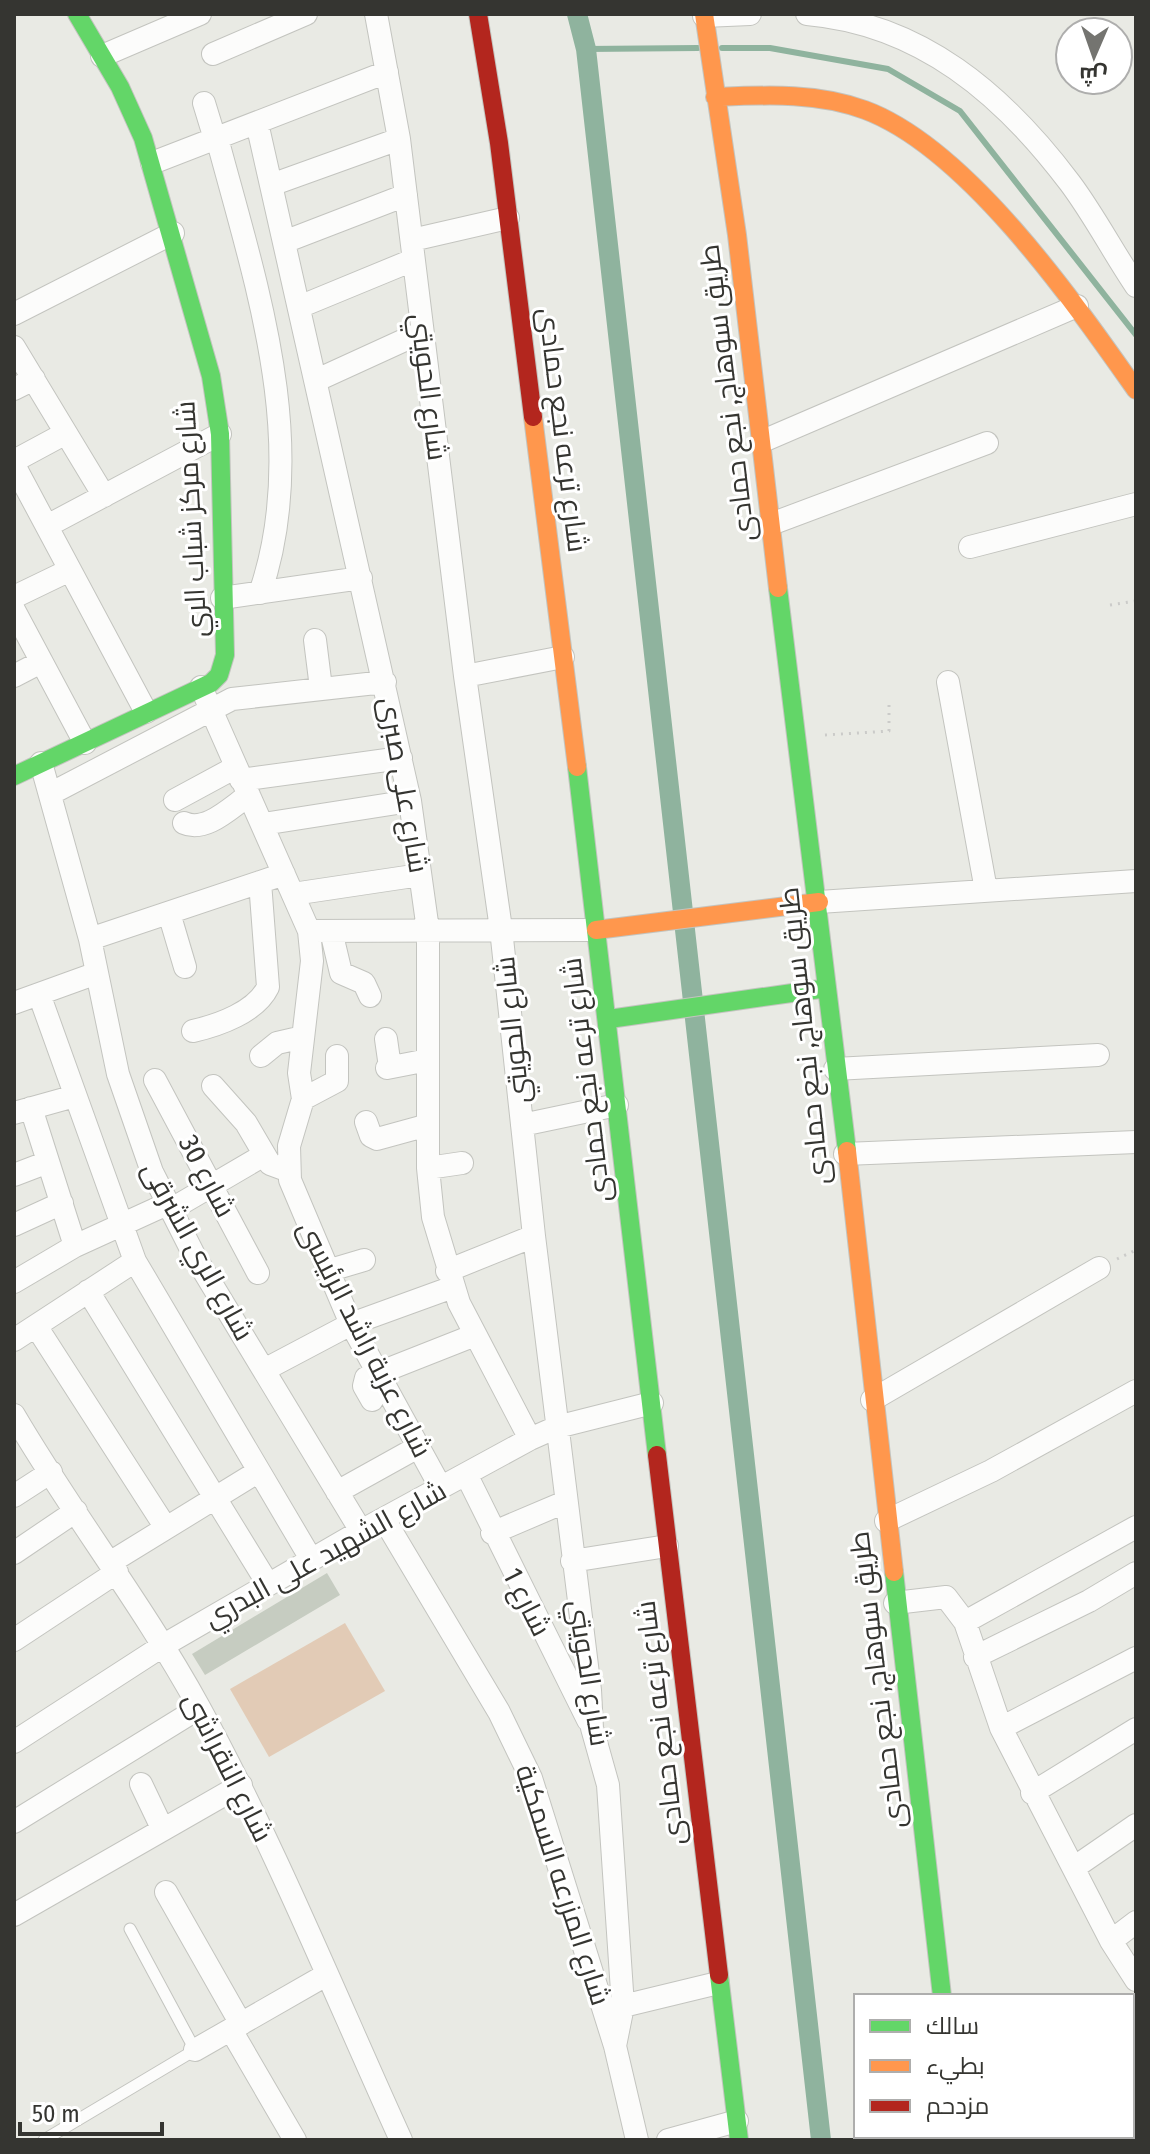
<svg xmlns="http://www.w3.org/2000/svg" width="1150" height="2154" font-family="'Fira Sans Condensed',Cairo,sans-serif">
	<style>
		.green { fill: #e2cbb6 }
		.lines { fill: none; stroke-linecap: round; stroke-linejoin: round }
		.stream { stroke: #8fb39e; stroke-width: 6 }
		.canal { stroke: #8fb39e; stroke-width: 20 }
		.building { fill: #c6ccc1 }
		.lane-casing { stroke: #c3c4bf; stroke-width: 13 }
		.street-casing { stroke: #c3c4bf; stroke-width: 24 }
		.fast-casing { stroke: #c3c4bf; stroke-width: 20 }
		.slow-casing { stroke: #c3c4bf; stroke-width: 20 }
		.jam-casing { stroke: #c3c4bf; stroke-width: 20 }
		.path { stroke: #cbcbc9; stroke-width: 3; stroke-dasharray: 2 6; stroke-linecap: butt }
		.lane { stroke: #fcfcfb; stroke-width: 11 }
		.street { stroke: #fcfcfb; stroke-width: 22 }
		.fast { stroke: #63d668; stroke-width: 18 }
		.slow { stroke: #ff974d; stroke-width: 18 }
		.jam { stroke: #b3261e; stroke-width: 18 }
		.labels { text-anchor: middle; dominant-baseline: central; stroke-width: 6; stroke-linejoin: round; paint-order: stroke }
		.street-label { font-size: 28px; fill: #353531; stroke: #fff }
	</style>
	<rect width="100%" height="100%" fill="#e9eae4"/>
	<path class="green" d="M345 1623 385 1691 269 1757 230 1689Z"/>
	<g class="lines">
		<path class="stream" d="M722 48H770L888 69 960 111 1136 335
			M586 49 698 48"/>
		<path class="canal" d="M577 14 586 49 821 2140"/>
	</g>
	<path class="building" d="M327 1573 340 1595 205 1675 192 1654Z"/>
	<g class="lines">
		<defs>
			<path id="lane" d="M44 2140 195 2050 130 1929"/>
			<path id="street" d="M376 14 399 139 465 676 501 929 534 1236 590 1690 592 1728 608 1785 623 2006 615 2046
				M807 14C921 24 1003 94 1070 183 1094 215 1113 252 1136 286
				M704 16 750 14
				M213 54 306 14
				M102 56 200 14
				M204 103 215 139
				M257 123 410 801 428 930V1168L433 1217 459 1303 530 1439
				M217 138C256 284 311 444 260 593
				M152 163 387 72
				M271 185 399 139
				M412 240 508 218
				M284 242 406 195
				M299 307 413 260
				M14 314 173 233
				M14 347 104 496
				M317 380 422 332
				M14 389 34 379
				M763 441 1077 306
				M14 461 66 433
				M14 465 146 712
				M771 524 987 443
				M47 526 220 434
				M970 547 1136 504
				M14 597 70 570
				M222 598 361 578
				M14 610 85 743
				M315 640 321 688
				M14 676 41 662
				M465 676 563 657
				M948 682 986 890
				M201 687 309 931 312 961 299 1073 303 1099 289 1146 290 1180 351 1324 441 1488
				M41 763 90 939 118 1074 152 1172 194 1255 361 1531
				M241 780 401 758
				M50 794 232 699 385 682
				M175 800 236 767
				M184 823C206 833 231 807 249 795
				M263 824 410 801
				M293 894 420 875
				M819 902 1136 881
				M169 913 185 967
				M309 931 596 930
				M331 931 341 973 364 983 370 996
				M90 939 284 874
				M39 994 135 1261 311 1559
				M14 1003 97 973
				M193 1031C219 1025 256 1012 268 987L260 882
				M386 1039 390 1067
				M261 1056 277 1043 303 1037
				M387 1068 428 1060
				M835 1069 1098 1055
				M155 1080 258 1273
				M213 1086 246 1123 270 1164 289 1171
				M303 1099 337 1081V1056
				M31 1108 75 1246
				M14 1113 75 1096
				M366 1122 371 1136 377 1139 428 1125
				M522 1125 617 1105
				M845 1154 1136 1142
				M428 1168 462 1163
				M14 1175 48 1162
				M170 1210 264 1155
				M14 1225 62 1203
				M327 1271 364 1260
				M447 1271 534 1236
				M14 1282 75 1246 167 1204
				M88 1291 268 1584
				M36 1326 166 1528
				M14 1340 135 1261
				M264 1370 351 1324 453 1287
				M372 1400 364 1386 366 1378 475 1335
				M872 1400 1099 1268
				M14 1415C72 1514 143 1605 199 1707 275 1846 335 1995 401 2140
				M466 1474 588 1720
				M337 1492 418 1447
				M14 1496 51 1472
				M384 1519 499 1712 531 1778 615 2046 637 2140
				M886 1521 991 1471 1136 1391
				M492 1533 565 1502
				M14 1553 76 1511
				M572 1561 667 1546
				M111 1562 259 1471
				M895 1603 946 1597 965 1622 1136 1527
				M965 1622 1001 1728 1111 1941 1136 1980
				M14 1640 117 1572
				M975 1657 1089 1601 1136 1573
				M1001 1728 1136 1658
				M14 1742 164 1645 361 1531 530 1439 557 1427 652 1403
				M141 1784 162 1828
				M1032 1793 1136 1729
				M14 1822 199 1708
				M1075 1867 1136 1825
				M166 1892 241 2024
				M14 1915 241 1785
				M1111 1941 1136 1922
				M623 2006 718 1983
				M1132 2014 1136 2012
				M231 2030 295 2140
				M195 2050 326 1975
				M1132 2117 1136 2115
				M668 2140 737 2121
				M1094 2140 1101 2136"/>
			<path id="fast" d="M778 588 847 1151
				M577 767 657 1455
				M14 776 211 683 219 675 225 655 220 434 211 376 143 138 120 87 77 14
				M609 1019 827 988
				M894 1572 942 1996
				M719 1975 739 2140
				M958 2136 959 2140"/>
			<path id="slow" d="M704 14 737 235 778 588
				M715 97C765 95 817 92 865 110 967 148 1074 302 1136 390
				M533 417 577 767
				M596 930 819 902
				M847 1151 894 1572"/>
			<path id="jam" d="M478 14 499 143 533 417
				M657 1455 719 1975"/>
		</defs>
		<use href="#lane" class="lane-casing"/>
		<use href="#street" class="street-casing"/>
		<use href="#fast" class="fast-casing"/>
		<use href="#slow" class="slow-casing"/>
		<use href="#jam" class="jam-casing"/>
		<path class="path" d="M1110 605 1136 601
			M825 735 889 731V705
			M1117 1259 1136 1250"/>
		<use href="#lane" class="lane"/>
		<use href="#street" class="street"/>
		<use href="#fast" class="fast"/>
		<use href="#slow" class="slow"/>
		<use href="#jam" class="jam"/>
	</g>
	<g class="labels">
		<g class="street-label">
			<text transform="translate(429 387) rotate(83)">شارع الحويتي</text>
			<text transform="translate(727 393) rotate(-97)">طريق سوهاج, نجع حمادى</text>
			<text transform="translate(563 430) rotate(83)">شارع ترعه نجع حمادى</text>
			<text transform="translate(191 519) rotate(-93)">شارع مركز شباب الري</text>
			<text transform="translate(404 785) rotate(80)">شارع على صبرى</text>
			<text transform="translate(512 1030) rotate(-96)">شارع الحويتي</text>
			<text transform="translate(804 1036) rotate(-96)">طريق سوهاج, نجع حمادى</text>
			<text transform="translate(586 1080) rotate(-97)">شارع ترعه نجع حمادى</text>
			<text transform="translate(207 1176) rotate(62)">شارع 30</text>
			<text transform="translate(198 1251) rotate(61)">شارع الري الشرقى</text>
			<text transform="translate(365 1339) rotate(63)">شارع عزبة راشد الرئيسى</text>
			<text transform="translate(325 1554) rotate(-29)">شارع الشهيد على البدري</text>
			<text transform="translate(527 1602) rotate(63)">شارع 1</text>
			<text transform="translate(589 1673) rotate(81)">شارع الحويتي</text>
			<text transform="translate(877 1680) rotate(-97)">طريق سوهاج, نجع حمادى</text>
			<text transform="translate(660 1723) rotate(-97)">شارع ترعه نجع حمادى</text>
			<text transform="translate(228 1767) rotate(63)">شارع النقراشى</text>
			<text transform="translate(563 1885) rotate(72)">شارع المزرعه السمكية</text>
		</g>
	</g>
	<rect width="1150" height="2154" fill="none" stroke="#353531" stroke-width="32"/>
	<rect x="854" y="1994" width="280" height="144" fill="#ffffff" stroke="#aeaead" stroke-width="2"/>
	<rect x="870" y="2020" width="40" height="12" fill="#63d668" stroke="#aeaead" stroke-width="2"/>
	<text x="926" y="2034" font-size="24" fill="#353531">سالك</text>
	<rect x="870" y="2060" width="40" height="12" fill="#ff974d" stroke="#aeaead" stroke-width="2"/>
	<text x="926" y="2074" font-size="24" fill="#353531">بطيء</text>
	<rect x="870" y="2100" width="40" height="12" fill="#b3261e" stroke="#aeaead" stroke-width="2"/>
	<text x="926" y="2114" font-size="24" fill="#353531">مزدحم</text>
	<g transform="translate(1094 56) rotate(182)"><circle r="38" fill="#ffffff" stroke="#aeaead" stroke-width="2"/>
	<path d="M0-6L14 30L0 20L-14 30Z" fill="#747470"/>
	<text y="-12" font-size="22" font-weight="bold" text-anchor="middle" fill="#353531">ش</text>
	</g>
	<path d="M20 2122v12h142v-12" fill="none" stroke="#353531" stroke-width="4"/>
	<text x="32" y="2122" font-size="24" fill="#353531" stroke="#ffffff" stroke-width="6" paint-order="stroke">50 m</text>
</svg>
